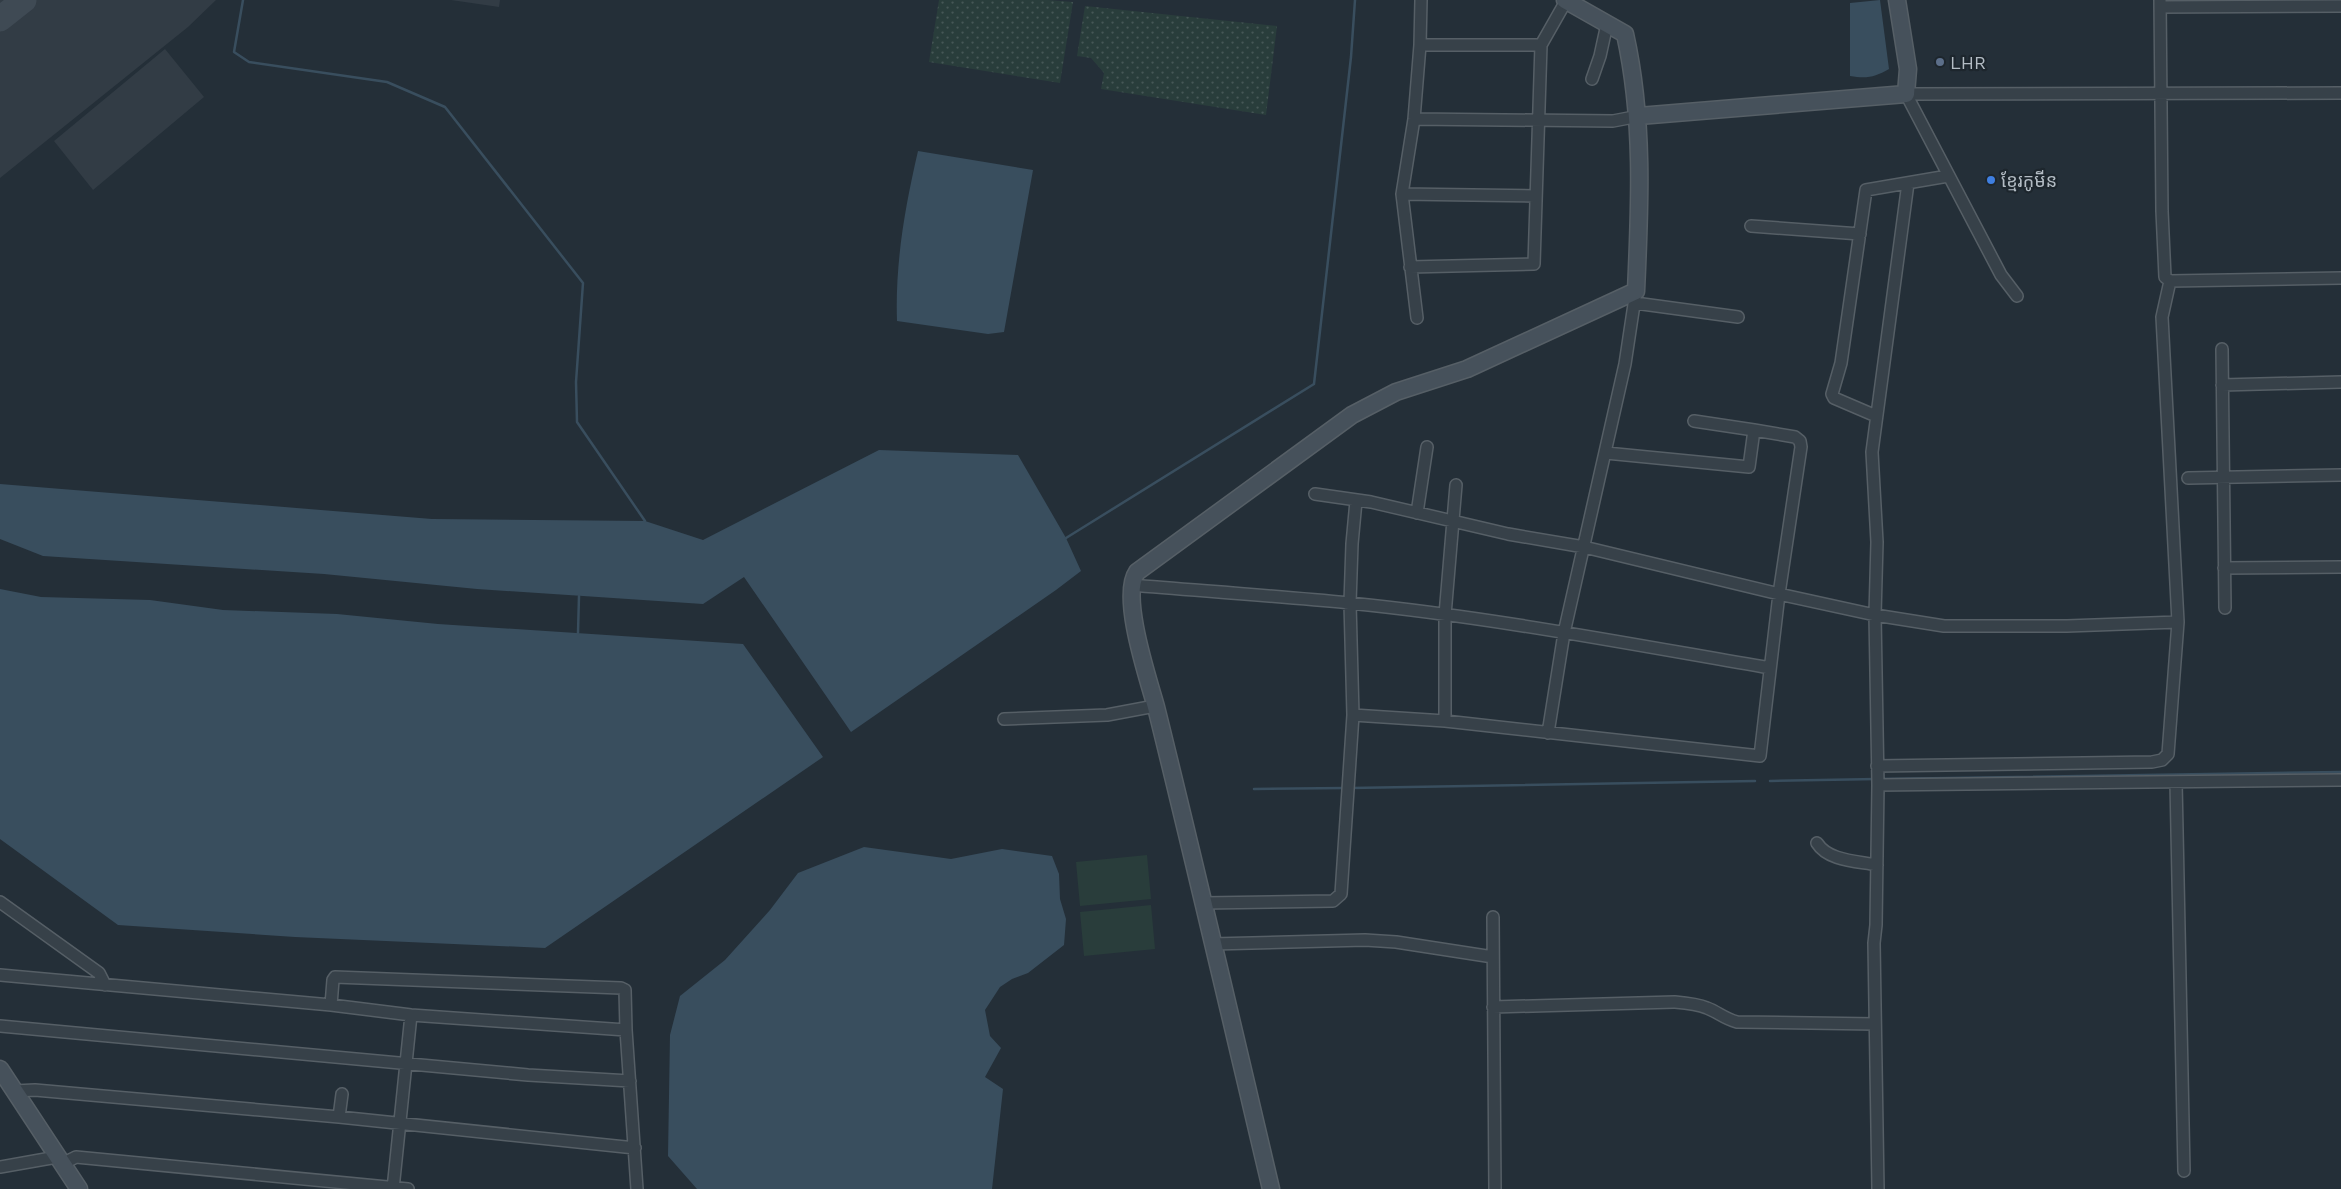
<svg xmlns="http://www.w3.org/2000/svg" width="2341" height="1189" font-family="'Work Sans','Noto Sans Khmer',sans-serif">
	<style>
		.airport { fill: #323c45 }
		.grass { fill: url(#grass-dots) }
		.green { fill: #293d3b }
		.water { fill: #394e5e }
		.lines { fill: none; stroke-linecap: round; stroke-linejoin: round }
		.stream { stroke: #394e5e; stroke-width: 2.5 }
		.taxiway { stroke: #3f4a54; stroke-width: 25 }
		.street-casing { stroke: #565f66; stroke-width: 14 }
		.secondary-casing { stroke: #565f66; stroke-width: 19 }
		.street { stroke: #374149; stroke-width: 11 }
		.secondary { stroke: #46515b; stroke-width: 16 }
		.service-dot { fill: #5c6f8a; stroke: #1d262d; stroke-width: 2 }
		.shop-dot { fill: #3f7fe0; stroke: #1d262d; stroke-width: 2 }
		.labels { text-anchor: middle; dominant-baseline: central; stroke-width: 4.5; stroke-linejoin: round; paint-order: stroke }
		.poi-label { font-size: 18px; fill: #b3bcc4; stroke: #1d262d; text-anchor: start }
	</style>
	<defs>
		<pattern id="grass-dots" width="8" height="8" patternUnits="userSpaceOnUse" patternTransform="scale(1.25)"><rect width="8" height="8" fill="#293d3b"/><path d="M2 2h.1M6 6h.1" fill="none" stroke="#465756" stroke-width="1.8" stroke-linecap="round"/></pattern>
	</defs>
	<rect width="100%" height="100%" fill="#242f38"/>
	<path class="airport" d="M0 0H216L188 27 0 178Z
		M451 0H500L499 7Z
		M165 49 204 97 93 190 54 141Z"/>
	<path class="grass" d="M939 0H1048L1073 2 1060 83 929 62Z
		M1085 6 1277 26 1266 115 1101 89 1104 73 1091 58 1077 56Z"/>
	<path class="green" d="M1147 855 1151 899 1080 906 1076 862Z
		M1151 905 1155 949 1084 956 1080 912Z"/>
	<path class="water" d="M1880 0 1889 69C1875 77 1867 79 1850 76V3Z
		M918 151 1033 170 1004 332 988 334 897 321C895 263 905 207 918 151Z
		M879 450 1018 455 1066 538 1081 571 1056 590 851 732 744 577 703 604 477 589 324 574 43 556 0 539V484L432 519 645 521 703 540Z
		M0 589 41 597 150 600 223 610 337 614 438 624 743 644 823 757 545 948 295 937 118 925 0 839Z
		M864 847 951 859 1002 849 1052 856 1059 874 1060 899 1066 919 1064 945 1028 973 1012 979 1000 987 985 1010 990 1036 1001 1048 985 1077 1003 1089 992 1189H697L668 1156 670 1035 680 996 725 960 770 910 798 873Z"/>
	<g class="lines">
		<path class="stream" d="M243 0 234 52 249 62 387 82 445 107 583 283 576 382 577 422 645 521
			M1066 538 1314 384 1351 57 1355 0
			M578 633 579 596
			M1881 779 2341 772
			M1770 781 1876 779
			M1351 788 1755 781
			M1254 789 1345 788"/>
		<path class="taxiway" d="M0 19 24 0"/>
		<defs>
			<path id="street" d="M2160 0 2162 211 2165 277 2170 281 2341 278
				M2160 7 2341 6
				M1420 45H1541
				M1592 79 1600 56 1607 24
				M1414 119 1613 121 1639 116
				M1402 194 1535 196
				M1751 226 1860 234
				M1410 267 1534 264 1541 45 1566 1
				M2017 296 2001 275 1906 94 2341 93
				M1635 303 1738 317
				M1417 318 1402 194 1414 119 1420 45 1421 0
				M2222 349 2225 608
				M2222 385 2341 382
				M1876 416 1834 398 1832 394 1841 363 1866 190 1948 176
				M1606 453 1749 467 1754 430 1694 421
				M2188 478 2341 475
				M1315 494 1371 502 1508 534 1584 547 1779 594 1875 615 1944 626H2067L2178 622
				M1417 513 1427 447
				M2224 568 2341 567
				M1131 585C1203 591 1276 596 1349 603 1490 617 1630 644 1770 668
				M1353 715 1445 721 1760 756 1779 594 1801 447 1800 441 1795 437 1754 430
				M1004 719 1107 715 1155 706
				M1445 721V615L1456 485
				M1548 733 1564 633 1625 364 1636 291
				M1877 766 2152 762 2162 760 2168 754 2178 622 2162 317 2170 281
				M2176 782 2184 1171
				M1878 785 2341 780
				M1817 843C1828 861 1857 861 1877 865
				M0 902 99 973 105 985
				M1204 903 1333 901 1341 894 1353 715 1350 603 1352 544 1356 501
				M1493 917 1495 1189
				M1212 944 1365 940 1396 942 1493 957
				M0 975 331 1005 411 1015 626 1030
				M331 1005 333 980 335 977 621 988 625 990 626 1030 637 1189
				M1493 1007 1674 1002C1685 1003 1697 1004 1707 1008 1718 1012 1723 1018 1737 1022L1875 1024
				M0 1026 528 1075 630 1081
				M14 1091 35 1090 339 1117 635 1148
				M339 1117 342 1094
				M62 1164 76 1157 408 1189
				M0 1167 57 1157
				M393 1189 411 1015
				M1878 1189 1874 943 1876 925 1878 785 1875 615 1877 542 1872 452 1908 183"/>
			<path id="secondary" d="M1639 116 1906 94 1908 69 1897 0
				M0 1069 79 1189
				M1271 1189C1233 1028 1196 868 1156 707 1148 678 1120 596 1137 572L1352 415 1396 392 1467 369 1636 291C1640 205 1644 119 1625 34L1565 0"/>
		</defs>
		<use href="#street" class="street-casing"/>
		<use href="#secondary" class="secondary-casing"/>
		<use href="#street" class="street"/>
		<use href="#secondary" class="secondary"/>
	</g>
	<circle class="service-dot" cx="1940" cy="62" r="5"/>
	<circle class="shop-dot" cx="1991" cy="180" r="5"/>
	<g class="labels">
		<g class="poi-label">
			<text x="1950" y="62">LHR</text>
			<text x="2001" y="180">ខ្មែរកូមីន</text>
		</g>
	</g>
</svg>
